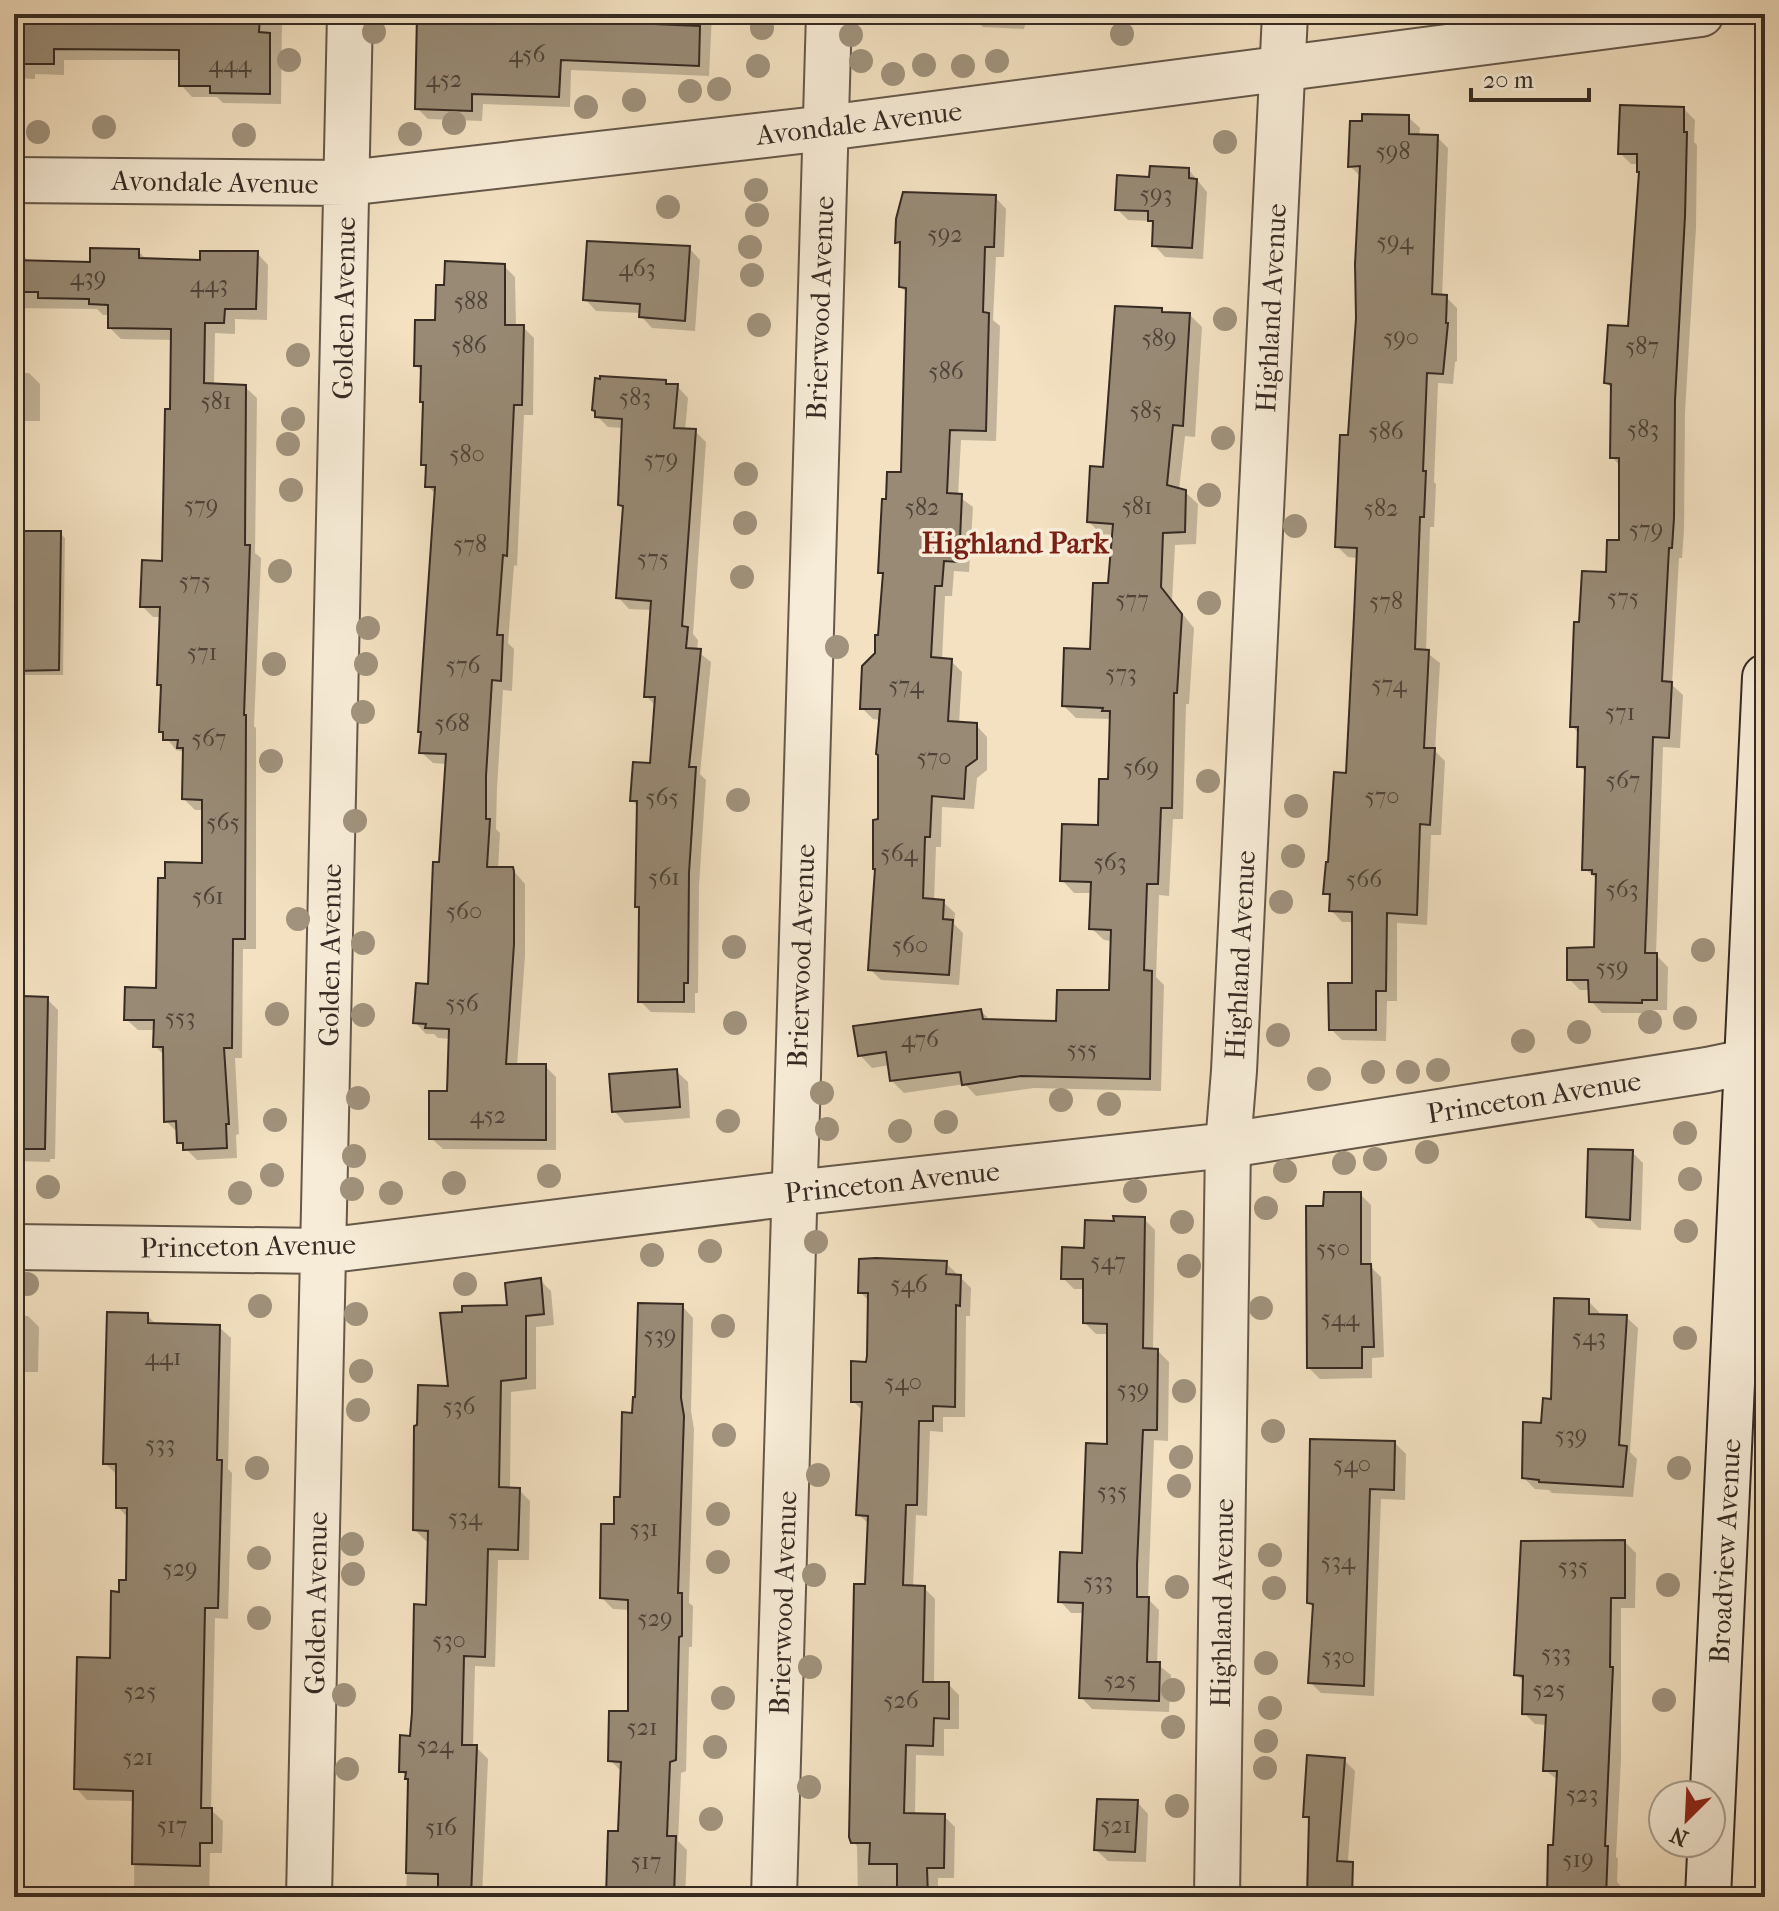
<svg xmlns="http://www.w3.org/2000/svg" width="1779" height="1911" font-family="'IM FELL French Canon',serif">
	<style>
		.shadow { fill: #0003 }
		.building { fill: #988a75; stroke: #362b23; stroke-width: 2 }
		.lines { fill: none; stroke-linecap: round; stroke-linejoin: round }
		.street-casing { stroke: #65584a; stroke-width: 48 }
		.secondary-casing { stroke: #362b23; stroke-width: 48 }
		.street { stroke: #f7ecd7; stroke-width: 44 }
		.secondary { stroke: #f7ecd7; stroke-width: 44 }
		.tree { fill: #a0927c }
		.labels { text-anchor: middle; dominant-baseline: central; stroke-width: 7; stroke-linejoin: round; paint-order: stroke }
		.number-label { font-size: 24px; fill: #4e4338 }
		.street-label { font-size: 28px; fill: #362b23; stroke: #f7ecd7 }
		.neighbourhood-label { font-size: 30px; font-weight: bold; fill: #7a1f14; stroke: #f7ecd7 }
	</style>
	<rect width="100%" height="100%" fill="#f3e1c1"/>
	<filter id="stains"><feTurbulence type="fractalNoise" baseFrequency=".0025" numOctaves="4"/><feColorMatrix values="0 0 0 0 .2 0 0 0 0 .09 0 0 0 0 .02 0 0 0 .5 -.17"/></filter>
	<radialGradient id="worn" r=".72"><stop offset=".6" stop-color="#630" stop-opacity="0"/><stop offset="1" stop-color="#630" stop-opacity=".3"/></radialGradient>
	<path class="shadow" d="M14 14H282L281 104 223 103 217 97H192L181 85V60H64V75L35 74V79L14 78Z
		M415 14H573V22L636 25V14H712L709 76 571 70 570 107 483 104 482 121 428 119 417 108 419 23 415 19Z
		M968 14H1034V25H1025L1024 29 983 27Z
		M1684 109 1695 120 1694 142 1697 145 1696 228 1685 412 1684 530 1682 558H1679L1672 685 1683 695 1680 748 1663 747 1656 955 1668 967 1667 1010H1652V1013H1602L1591 1001V990H1580L1569 979 1596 949 1598 880 1585 869 1587 773 1579 766 1580 735 1572 726 1580 624 1608 574 1621 542V467L1612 457 1613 389 1606 383 1630 328 1641 173 1639 164H1631L1620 153Z
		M1408 117 1420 128 1419 137H1437L1448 148 1442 297H1446L1457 308V361L1455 362 1453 384 1438 383 1434 482 1436 484 1434 527H1430L1426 652 1440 663 1435 751 1445 761 1441 835H1431L1427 925 1397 923V1001H1387L1386 1041 1342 1040 1331 1029 1354 985V922H1342L1331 910 1332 899 1325 893 1348 775 1358 558 1348 557 1337 546 1350 437 1358 318 1361 177 1350 166Z
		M1189 170 1207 192 1203 259 1165 257 1154 245 1155 225 1151 221 1128 220 1117 209 1151 179Z
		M995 197 1006 209 1004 257H996L993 320 1000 326 996 441 961 440 958 496 973 507 969 572 954 571 952 596H945L942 660 951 661 962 672 959 724 976 725 987 737V770L977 778 974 809 942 807 941 847H936L934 901 943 902 955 913 954 924 963 933 959 985 881 980 870 969 880 821 881 720 873 719 862 708 880 637 885 577 880 572 888 501 903 474 908 294 901 287 902 246 897 242Z
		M689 248 700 260 695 331 652 328 641 316V313L596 311 585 299Z
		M138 251 148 261 202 262 257 253 268 265 267 320 235 319V334L215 333 214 386 245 387 257 398 255 553 261 558 254 726 256 728V949H243L242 1058H235L239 1134 236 1135 237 1158 197 1160 179 1142 178 1133 166 1121V1057L155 1046V1030H138L126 1019 158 990 204 865V810H195L184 799 185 752 176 750 161 731 162 688 159 684 162 617H153L142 606 164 563 173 340 121 339 110 328V315H103L97 309 14 308V252H19L30 262 92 264Z
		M504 266 515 277 516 327H523L534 338 533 415H524L517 566 514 565 508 643 514 649 512 691 503 690 497 788 496 829 500 833 498 869H512L525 884V956L517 1066H545L556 1077V1150L443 1149 431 1138 449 1093 452 1039 438 1038 434 1034H426L415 1022 430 986 447 764 433 763 421 752 423 735 420 731 437 495 427 486 428 469 423 464 425 404 422 372 416 365 437 322 446 287Z
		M1161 310 1165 314 1190 315 1202 327 1195 437 1185 436 1179 490 1185 492 1198 504 1196 544 1175 545 1172 601 1194 628 1189 704H1186L1183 819H1173L1169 896 1159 895 1156 977 1164 985 1161 1091 1034 1088 976 1096 965 1084 904 1093 892 1081 890 1065 872 1068 860 1055 981 1011 991 1021 1058 1023 1111 992 1112 941 1104 940 1091 928 1093 893H1074L1062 880 1100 827 1110 781 1112 719 1076 718 1064 706 1092 651 1110 586 1114 535 1101 534 1089 522Z
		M14 373H29L40 384V421H15V451Z
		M665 382 669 386H677L688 398 685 431H695L706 442 693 634 698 640 697 651 711 662 700 774 706 780 699 886 698 993H695V1013L651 1012 640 1001 641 910 637 906 638 807 632 800 652 765 656 706 646 696 652 610 629 609 618 597 625 510 620 505 623 428 608 427 597 416Z
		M14 533H60L65 538 63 675H18L14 671Z
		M47 999 58 1010 55 1159H50V1162L14 1161V1093Z
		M676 1071 688 1082 690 1118 625 1123 614 1111Z
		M1632 1152 1643 1163 1641 1230 1599 1228 1588 1217Z
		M1360 1194 1371 1205V1267L1381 1277 1384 1357 1372 1358V1378L1320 1379 1309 1368 1325 1208Z
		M1144 1219 1155 1230 1153 1350 1158 1351 1169 1362 1168 1441 1154 1440 1148 1599 1159 1610 1157 1664 1171 1675 1169 1712 1092 1709 1081 1697 1084 1613H1071L1060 1601 1084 1555 1109 1446V1334H1096L1085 1323V1289H1074L1063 1278 1086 1250 1116 1223Z
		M946 1263 971 1288 970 1316H966L965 1417H943V1432L930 1431 927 1516 916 1515 913 1587 924 1588 935 1599 934 1684H948L959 1695V1729H944V1756L916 1755 915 1815 944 1816 955 1827 954 1878H938V1897H858L857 1846 853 1842 870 1525 858 1514 864 1412 853 1401 867 1364 870 1302 860 1292Z
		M540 1280 551 1291 554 1325 536 1327V1389L511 1392 510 1490H519L530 1501 529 1560H498L495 1667 475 1666 473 1747H476L488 1759 482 1897H489H406L410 1781 401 1771 412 1738 428 1607 430 1541H426L415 1530 450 1388 509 1307Z
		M1588 1301 1599 1312V1316L1626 1317 1638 1328 1630 1452 1637 1459 1633 1497 1552 1493 1549 1490 1535 1489 1524 1478Z
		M682 1306 693 1318 691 1411 694 1429 689 1603 693 1606 692 1647H689L686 1771 681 1773 678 1841 687 1850 685 1897H608L620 1833 623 1773 611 1761 630 1713V1610L613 1609 602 1598 622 1499 634 1415Z
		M147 1315 158 1326 219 1327 231 1338 228 1469 232 1473 228 1619 215 1618 211 1810 223 1821 222 1853H210L209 1897H134L135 1801 87 1800 76 1788 112 1660 121 1594 128 1582 129 1519 118 1507 116 1474 105 1463Z
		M14 1316H28L39 1327 38 1372H21V1406H14Z
		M1395 1443 1406 1454 1405 1500 1381 1499 1374 1696 1321 1693 1310 1682 1314 1608 1309 1603Z
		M1625 1542 1636 1553 1635 1608H1621V1760L1616 1857 1618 1859 1617 1882 1622 1887V1897H1549L1555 1847 1559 1781 1545 1770 1547 1725 1535 1724 1524 1713 1525 1683 1516 1674Z
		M1344 1760 1355 1771 1345 1897H1309L1311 1822 1305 1816Z
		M1137 1802 1148 1814 1146 1862 1108 1861 1096 1850Z"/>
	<path class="building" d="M14 14H260L259 32 270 33V94L210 93V86H179V50L54 49V64H14Z
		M417 14H562V20L700 26 699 66 561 60 559 97 472 94V111L415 109Z
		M1620 105 1684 107V132H1687L1685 216 1675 400 1674 518 1672 548H1669L1662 681 1672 682 1669 738 1653 737 1649 850 1645 953H1657V1000H1642V1003L1589 1002 1588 980H1567V948L1594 947 1596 874H1592V870H1582L1585 767H1577L1578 727H1570L1574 622H1579L1582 571 1606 572 1607 540H1619V458H1610L1611 384 1604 383 1608 325 1628 326 1639 172H1637V154H1618Z
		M1362 114 1409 115V134L1438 135 1432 294 1447 295 1446 323H1448L1443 374 1427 373 1423 471H1426L1424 517H1420L1415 649 1429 650 1424 748H1435L1430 825 1420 824 1417 915 1387 913 1386 991H1376V1030H1329L1328 983H1352V912L1329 911 1330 894H1323L1326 862H1328L1334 772 1346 773 1354 616 1357 548 1335 547 1340 435H1348L1356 318 1355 264 1360 166 1348 167 1350 121H1362Z
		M1150 166 1189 168V178L1197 179 1192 248 1152 246 1153 221H1148V211L1115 210 1117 175 1149 177Z
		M903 192 996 195 994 247H985L983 312 989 313 986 431 950 430 947 493 962 494 959 562 944 561 942 586H935L931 657 952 659 948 721 977 723V759L966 767 964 799 932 796 930 837H925L923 898 944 900 943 919 953 920 949 975 868 970 875 869H873V820L878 819V755L876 754 880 709H860L862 666 875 653V635H878L883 573H878L882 499H886L887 472H901L906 288 899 287 900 242 895 243 896 219Z
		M587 241 690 246 685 321 639 317 640 304 583 300Z
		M90 248 139 249V258L200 260V251H258L256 309H225L224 323H205L204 383 246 385 245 545H250L244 715H246L245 939H233L232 1048H224L229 1124H226L227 1148 183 1150V1143H177L176 1121 164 1122 163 1047H153L154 1020H124L125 987 156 988 158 878H165V862L202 863V800L182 799 183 748H177L178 740H163V732H159L161 685H157L160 607H140L142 560 162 561 165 409H170L171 329 108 328V305L89 304V299L38 298V292H14V260L90 262Z
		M445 261 505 264V325H524L522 405H514L507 556 503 555 497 635H503L501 681 492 680 486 776V819H490L487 867H513L514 871V944L506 1064H546V1140L429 1139V1091H447L449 1029 425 1028 426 1024 413 1023 416 983 428 984 433 862H439L446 754 419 753 421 732H418L435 487H425L426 465H421L423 402H420L421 366H414L415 320H435L436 285H444Z
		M1115 306 1162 308V312L1190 313 1183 426 1173 425 1167 485 1186 490 1185 532 1163 533 1161 587 1182 614 1177 693H1174L1172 808H1161L1158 884H1147L1144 970 1152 971 1150 1079 1021 1076 962 1085 960 1072 890 1081 886 1052 858 1056 853 1026 981 1009 983 1019 1056 1021 1057 990H1109L1111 930 1089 929 1091 882 1060 881 1062 824 1098 825 1099 779H1108L1110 711H1102L1103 708 1062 706 1064 648 1090 649 1093 583H1108L1113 524 1087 522 1090 466 1103 467Z
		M600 376 666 380V384H678L674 428 696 429 682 626 688 627 686 648 701 649 689 767H696L689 873 688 983H684V1002H638L639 907H635L637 801H630L633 762 650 763 655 697H644L651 601 616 598 623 506 618 505 622 419 595 417V411L592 410 595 378 600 379Z
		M14 531H61L59 670 14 671Z
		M23 996 48 997 45 1149H14V1059L17 1060Z
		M677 1069 680 1107 612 1112 609 1074Z
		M1588 1149 1633 1150 1630 1220 1586 1217Z
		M1324 1192H1361V1264H1371L1374 1347H1362V1368H1307L1306 1206H1323Z
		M1113 1216 1145 1217 1143 1348 1158 1349 1157 1430H1143L1137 1565V1597H1149L1147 1662H1160L1159 1701 1079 1698 1083 1603 1058 1602 1060 1552 1082 1553 1086 1443 1107 1444V1324L1083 1323V1279H1061L1062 1247 1084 1248 1085 1220 1114 1221Z
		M876 1258 947 1261 946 1274 961 1275 960 1306 956 1305 955 1407 933 1406V1421H919L917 1505H906L903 1585 925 1586 923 1682H949V1719L934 1718 933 1746 906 1745 904 1813 945 1814 944 1868H927L928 1897H897V1864H869L870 1843H851L849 1837 854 1584H865L868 1516 856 1515 862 1402H851V1361L866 1362 867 1356 868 1293H858L859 1259Z
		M541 1278 544 1314 526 1316V1378L501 1381 499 1487 520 1488 518 1550 488 1549 485 1657 464 1656 462 1745H477L471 1897H438V1874L406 1873 408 1779H405L406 1772H399L400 1735 410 1736 412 1712 414 1604 426 1605 428 1531 413 1530 414 1426 417 1425 418 1385 448 1386 440 1313 462 1312V1306L507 1305 505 1283Z
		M1554 1298 1589 1299V1314L1627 1315 1619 1445 1627 1446 1623 1487 1539 1482V1480L1522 1478 1523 1422 1541 1423 1543 1398 1551 1399Z
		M638 1303 683 1304 681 1398 684 1416 678 1593H682V1636L679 1637 676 1760 670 1762 667 1836H676L674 1897H606L608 1831H618L621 1762 608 1761 609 1711H628V1600L600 1598 601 1524H614V1497H620L622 1412 632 1413 633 1397H635Z
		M107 1312 148 1313V1323L220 1325 217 1460H222L218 1608H205L201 1808H212V1843H200V1866L132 1864 133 1791 74 1789 77 1657 110 1658 111 1591 119 1592V1580H126L127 1508H116V1464H103Z
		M1310 1439 1395 1441 1394 1490 1370 1489 1364 1686 1308 1683 1313 1604 1307 1603Z
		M1625 1540V1598H1611L1610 1667H1613L1605 1846H1608L1606 1897H1547L1548 1845H1553L1557 1771H1543L1546 1715 1522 1714 1523 1676 1514 1675 1521 1541Z
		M1307 1755 1345 1758 1337 1861 1353 1862 1352 1897H1307L1309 1817H1303Z
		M1097 1799 1138 1800 1135 1852 1094 1850Z"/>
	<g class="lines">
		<defs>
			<path id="street" d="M14 180 347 183 826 128 1701 14
				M14 1247 323 1251 794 1193 1228 1145 1707 1070 1765 1058
				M309 1897 350 14
				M774 1897 829 14
				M1217 1897 1228 1145 1234 1071 1285 14"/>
			<path id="secondary" d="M1708 1897 1765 677"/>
		</defs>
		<use href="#street" class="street-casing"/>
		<use href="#secondary" class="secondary-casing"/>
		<use href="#street" class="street"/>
		<use href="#secondary" class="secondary"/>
	</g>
	<g class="tree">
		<circle cx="762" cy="28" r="12"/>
		<circle cx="374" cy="32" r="12"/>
		<circle cx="1122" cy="34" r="12"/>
		<circle cx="851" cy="35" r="12"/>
		<circle cx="289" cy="60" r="12"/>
		<circle cx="861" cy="61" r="12"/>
		<circle cx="997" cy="61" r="12"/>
		<circle cx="924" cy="65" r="12"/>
		<circle cx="758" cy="66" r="12"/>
		<circle cx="963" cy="66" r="12"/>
		<circle cx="893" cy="74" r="12"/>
		<circle cx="719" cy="89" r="12"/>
		<circle cx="690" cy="91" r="12"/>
		<circle cx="634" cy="100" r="12"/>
		<circle cx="586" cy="107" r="12"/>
		<circle cx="454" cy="123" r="12"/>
		<circle cx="104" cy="127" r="12"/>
		<circle cx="38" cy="132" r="12"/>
		<circle cx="410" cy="134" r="12"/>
		<circle cx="244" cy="135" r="12"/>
		<circle cx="1225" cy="142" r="12"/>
		<circle cx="756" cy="190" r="12"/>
		<circle cx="668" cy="207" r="12"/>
		<circle cx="757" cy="215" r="12"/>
		<circle cx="750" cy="247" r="12"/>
		<circle cx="752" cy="275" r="12"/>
		<circle cx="1225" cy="319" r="12"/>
		<circle cx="759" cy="325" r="12"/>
		<circle cx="298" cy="355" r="12"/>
		<circle cx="293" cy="419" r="12"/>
		<circle cx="1223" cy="438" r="12"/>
		<circle cx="288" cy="444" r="12"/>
		<circle cx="746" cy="474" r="12"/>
		<circle cx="291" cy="490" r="12"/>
		<circle cx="1209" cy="495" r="12"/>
		<circle cx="745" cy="523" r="12"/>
		<circle cx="1295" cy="526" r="12"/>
		<circle cx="280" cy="571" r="12"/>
		<circle cx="742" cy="577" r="12"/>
		<circle cx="1209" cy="603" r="12"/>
		<circle cx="368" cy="628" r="12"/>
		<circle cx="837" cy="647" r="12"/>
		<circle cx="274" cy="664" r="12"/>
		<circle cx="366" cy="664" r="12"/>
		<circle cx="363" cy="712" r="12"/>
		<circle cx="271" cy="761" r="12"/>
		<circle cx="1208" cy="781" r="12"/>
		<circle cx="738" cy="800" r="12"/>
		<circle cx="1296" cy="806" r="12"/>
		<circle cx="355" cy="821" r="12"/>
		<circle cx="1293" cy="856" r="12"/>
		<circle cx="1281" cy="902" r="12"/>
		<circle cx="298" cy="919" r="12"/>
		<circle cx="363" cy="943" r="12"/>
		<circle cx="734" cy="947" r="12"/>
		<circle cx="1703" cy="950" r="12"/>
		<circle cx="277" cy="1014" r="12"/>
		<circle cx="363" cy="1015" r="12"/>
		<circle cx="1685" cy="1018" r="12"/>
		<circle cx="1650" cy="1022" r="12"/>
		<circle cx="735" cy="1023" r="12"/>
		<circle cx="1579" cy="1032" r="12"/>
		<circle cx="1278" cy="1035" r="12"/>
		<circle cx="1523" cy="1041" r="12"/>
		<circle cx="1438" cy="1070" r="12"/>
		<circle cx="1373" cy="1072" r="12"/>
		<circle cx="1408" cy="1072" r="12"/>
		<circle cx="1319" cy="1079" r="12"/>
		<circle cx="822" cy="1093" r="12"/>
		<circle cx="358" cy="1098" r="12"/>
		<circle cx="1061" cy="1100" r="12"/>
		<circle cx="1109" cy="1104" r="12"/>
		<circle cx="275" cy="1120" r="12"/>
		<circle cx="728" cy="1121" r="12"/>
		<circle cx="946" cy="1122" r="12"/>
		<circle cx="827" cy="1129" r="12"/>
		<circle cx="900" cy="1131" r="12"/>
		<circle cx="1685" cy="1133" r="12"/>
		<circle cx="1427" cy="1152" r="12"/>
		<circle cx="354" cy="1156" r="12"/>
		<circle cx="1375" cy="1159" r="12"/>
		<circle cx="1344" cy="1163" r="12"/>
		<circle cx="1285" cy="1171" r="12"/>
		<circle cx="272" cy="1175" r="12"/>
		<circle cx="549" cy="1176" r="12"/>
		<circle cx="1690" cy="1179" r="12"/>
		<circle cx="454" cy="1183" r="12"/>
		<circle cx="48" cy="1187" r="12"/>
		<circle cx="352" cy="1189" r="12"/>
		<circle cx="1135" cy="1191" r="12"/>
		<circle cx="240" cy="1193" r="12"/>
		<circle cx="391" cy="1193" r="12"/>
		<circle cx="1266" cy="1208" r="12"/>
		<circle cx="1182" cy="1222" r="12"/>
		<circle cx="1686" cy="1231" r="12"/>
		<circle cx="816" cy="1242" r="12"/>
		<circle cx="710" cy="1251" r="12"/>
		<circle cx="652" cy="1255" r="12"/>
		<circle cx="1189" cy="1266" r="12"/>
		<circle cx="27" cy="1284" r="12"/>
		<circle cx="465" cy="1284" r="12"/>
		<circle cx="260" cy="1306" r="12"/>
		<circle cx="1261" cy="1308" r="12"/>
		<circle cx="356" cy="1314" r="12"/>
		<circle cx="723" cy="1326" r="12"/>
		<circle cx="1685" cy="1338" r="12"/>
		<circle cx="361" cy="1371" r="12"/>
		<circle cx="1184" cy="1391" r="12"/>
		<circle cx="358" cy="1410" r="12"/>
		<circle cx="1273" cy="1431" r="12"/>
		<circle cx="724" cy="1435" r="12"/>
		<circle cx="1181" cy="1457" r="12"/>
		<circle cx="257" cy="1468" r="12"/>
		<circle cx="1679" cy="1468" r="12"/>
		<circle cx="818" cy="1475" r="12"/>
		<circle cx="1179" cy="1486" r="12"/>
		<circle cx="718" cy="1514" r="12"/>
		<circle cx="352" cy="1544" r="12"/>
		<circle cx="1270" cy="1555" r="12"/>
		<circle cx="259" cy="1558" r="12"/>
		<circle cx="718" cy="1562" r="12"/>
		<circle cx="353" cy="1574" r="12"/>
		<circle cx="814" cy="1575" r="12"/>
		<circle cx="1668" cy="1585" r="12"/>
		<circle cx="1177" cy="1587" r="12"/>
		<circle cx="1274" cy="1588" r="12"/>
		<circle cx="259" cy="1618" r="12"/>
		<circle cx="1266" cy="1663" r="12"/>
		<circle cx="810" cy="1667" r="12"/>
		<circle cx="1173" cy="1690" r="12"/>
		<circle cx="344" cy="1695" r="12"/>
		<circle cx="723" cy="1698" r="12"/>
		<circle cx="1664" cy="1700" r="12"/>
		<circle cx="1270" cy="1708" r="12"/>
		<circle cx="1173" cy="1727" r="12"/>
		<circle cx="1266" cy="1741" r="12"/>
		<circle cx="715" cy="1747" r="12"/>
		<circle cx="1265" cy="1768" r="12"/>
		<circle cx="347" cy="1769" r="12"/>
		<circle cx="809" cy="1787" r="12"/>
		<circle cx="1177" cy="1806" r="12"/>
		<circle cx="711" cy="1819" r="12"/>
	</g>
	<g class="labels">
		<g class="number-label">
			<text x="527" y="54">456</text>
			<text x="230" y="64">444</text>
			<text x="444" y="79">452</text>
			<text x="1393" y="151">598</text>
			<text x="1156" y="194">593</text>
			<text x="945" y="234">592</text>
			<text x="1395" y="241">594</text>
			<text x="637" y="268">463</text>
			<text x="88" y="277">439</text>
			<text x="209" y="284">443</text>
			<text x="471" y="301">588</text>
			<text x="1401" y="337">590</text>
			<text x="1159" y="338">589</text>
			<text x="469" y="345">586</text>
			<text x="1642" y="346">587</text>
			<text x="946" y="371">586</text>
			<text x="635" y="397">583</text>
			<text x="216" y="401">581</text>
			<text x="1146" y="410">585</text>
			<text x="1643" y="429">583</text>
			<text x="1386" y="431">586</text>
			<text x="467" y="454">580</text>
			<text x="661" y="459">579</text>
			<text x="201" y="505">579</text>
			<text x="1137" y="506">581</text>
			<text x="922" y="507">582</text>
			<text x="1381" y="508">582</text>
			<text x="1646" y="529">579</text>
			<text x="470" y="544">578</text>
			<text x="653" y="558">575</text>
			<text x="195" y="581">575</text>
			<text x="1623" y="597">575</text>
			<text x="1132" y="599">577</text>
			<text x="1386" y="601">578</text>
			<text x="202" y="652">571</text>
			<text x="463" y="665">576</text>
			<text x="1121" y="673">573</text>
			<text x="1389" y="684">574</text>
			<text x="906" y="685">574</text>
			<text x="1620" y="712">571</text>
			<text x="452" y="723">568</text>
			<text x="209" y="738">567</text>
			<text x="934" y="757">570</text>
			<text x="1141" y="767">569</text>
			<text x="1623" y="780">567</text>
			<text x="1382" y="796">570</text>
			<text x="662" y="797">565</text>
			<text x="223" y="822">565</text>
			<text x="899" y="853">564</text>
			<text x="1110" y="862">563</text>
			<text x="664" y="877">561</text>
			<text x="1364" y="879">566</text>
			<text x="1622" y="889">563</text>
			<text x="208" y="896">561</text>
			<text x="464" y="911">560</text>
			<text x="910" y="945">560</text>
			<text x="1612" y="967">559</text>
			<text x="462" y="1003">556</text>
			<text x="180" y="1017">553</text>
			<text x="920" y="1039">476</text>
			<text x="1082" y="1049">555</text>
			<text x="488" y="1115">452</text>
			<text x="1333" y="1248">550</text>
			<text x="1108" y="1261">547</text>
			<text x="909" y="1284">546</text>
			<text x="1340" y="1318">544</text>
			<text x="660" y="1335">539</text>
			<text x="1589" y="1337">543</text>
			<text x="163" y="1357">441</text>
			<text x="903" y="1382">540</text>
			<text x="1133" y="1389">539</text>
			<text x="459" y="1406">536</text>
			<text x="1571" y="1435">539</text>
			<text x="160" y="1444">533</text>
			<text x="1352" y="1464">540</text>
			<text x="1112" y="1491">535</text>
			<text x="465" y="1517">534</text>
			<text x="644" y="1528">531</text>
			<text x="1338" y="1561">534</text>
			<text x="1573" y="1566">535</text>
			<text x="180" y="1568">529</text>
			<text x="1098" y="1581">533</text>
			<text x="655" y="1618">529</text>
			<text x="449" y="1640">530</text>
			<text x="1556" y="1653">533</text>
			<text x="1338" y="1656">530</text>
			<text x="1120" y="1680">525</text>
			<text x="1549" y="1689">525</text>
			<text x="140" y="1691">525</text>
			<text x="901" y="1700">526</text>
			<text x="642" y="1727">521</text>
			<text x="435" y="1745">524</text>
			<text x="138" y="1757">521</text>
			<text x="1582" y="1794">523</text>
			<text x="172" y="1825">517</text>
			<text x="1116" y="1825">521</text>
			<text x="441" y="1827">516</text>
			<text x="1578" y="1859">519</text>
			<text x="646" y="1861">517</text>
		</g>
		<g class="street-label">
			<text transform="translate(859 123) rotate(-7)">Avondale Avenue</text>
			<text transform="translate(215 182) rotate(1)">Avondale Avenue</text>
			<text transform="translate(344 308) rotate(-89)">Golden Avenue</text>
			<text transform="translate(820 308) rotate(-88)">Brierwood Avenue</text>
			<text transform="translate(1271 308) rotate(-87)">Highland Avenue</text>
			<text transform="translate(330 955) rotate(-89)">Golden Avenue</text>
			<text transform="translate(1240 955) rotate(-87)">Highland Avenue</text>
			<text transform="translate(801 956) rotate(-88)">Brierwood Avenue</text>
			<text transform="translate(1534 1097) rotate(-9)">Princeton Avenue</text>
			<text transform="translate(892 1182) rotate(-6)">Princeton Avenue</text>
			<text transform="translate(248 1246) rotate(-1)">Princeton Avenue</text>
			<text transform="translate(1725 1551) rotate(-87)">Broadview Avenue</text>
			<text transform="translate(316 1603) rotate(-89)">Golden Avenue</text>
			<text transform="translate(783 1603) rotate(-88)">Brierwood Avenue</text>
			<text transform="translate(1222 1603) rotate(-89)">Highland Avenue</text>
		</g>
		<g class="neighbourhood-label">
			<text x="1015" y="543">Highland Park</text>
		</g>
	</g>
	<rect width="1779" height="1911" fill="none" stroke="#f3e1c1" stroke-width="48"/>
	<rect x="16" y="16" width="1747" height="1879" fill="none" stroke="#362b23" stroke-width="4"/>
	<rect x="24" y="24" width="1731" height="1863" fill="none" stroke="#362b23" stroke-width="2"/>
	<g transform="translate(1687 1819) rotate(204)"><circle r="38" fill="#f7ecd7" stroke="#aa9f8f" stroke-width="2"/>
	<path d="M0-6L14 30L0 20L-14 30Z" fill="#8f2418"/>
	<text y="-12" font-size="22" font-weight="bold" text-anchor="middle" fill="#362b23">N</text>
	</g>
	<path d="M1471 88v12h118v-12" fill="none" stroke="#362b23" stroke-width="4"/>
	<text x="1483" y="88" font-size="24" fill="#362b23" stroke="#f7ecd7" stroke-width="6" paint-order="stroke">20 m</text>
	<rect width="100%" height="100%" filter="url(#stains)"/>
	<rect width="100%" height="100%" fill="url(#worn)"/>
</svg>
